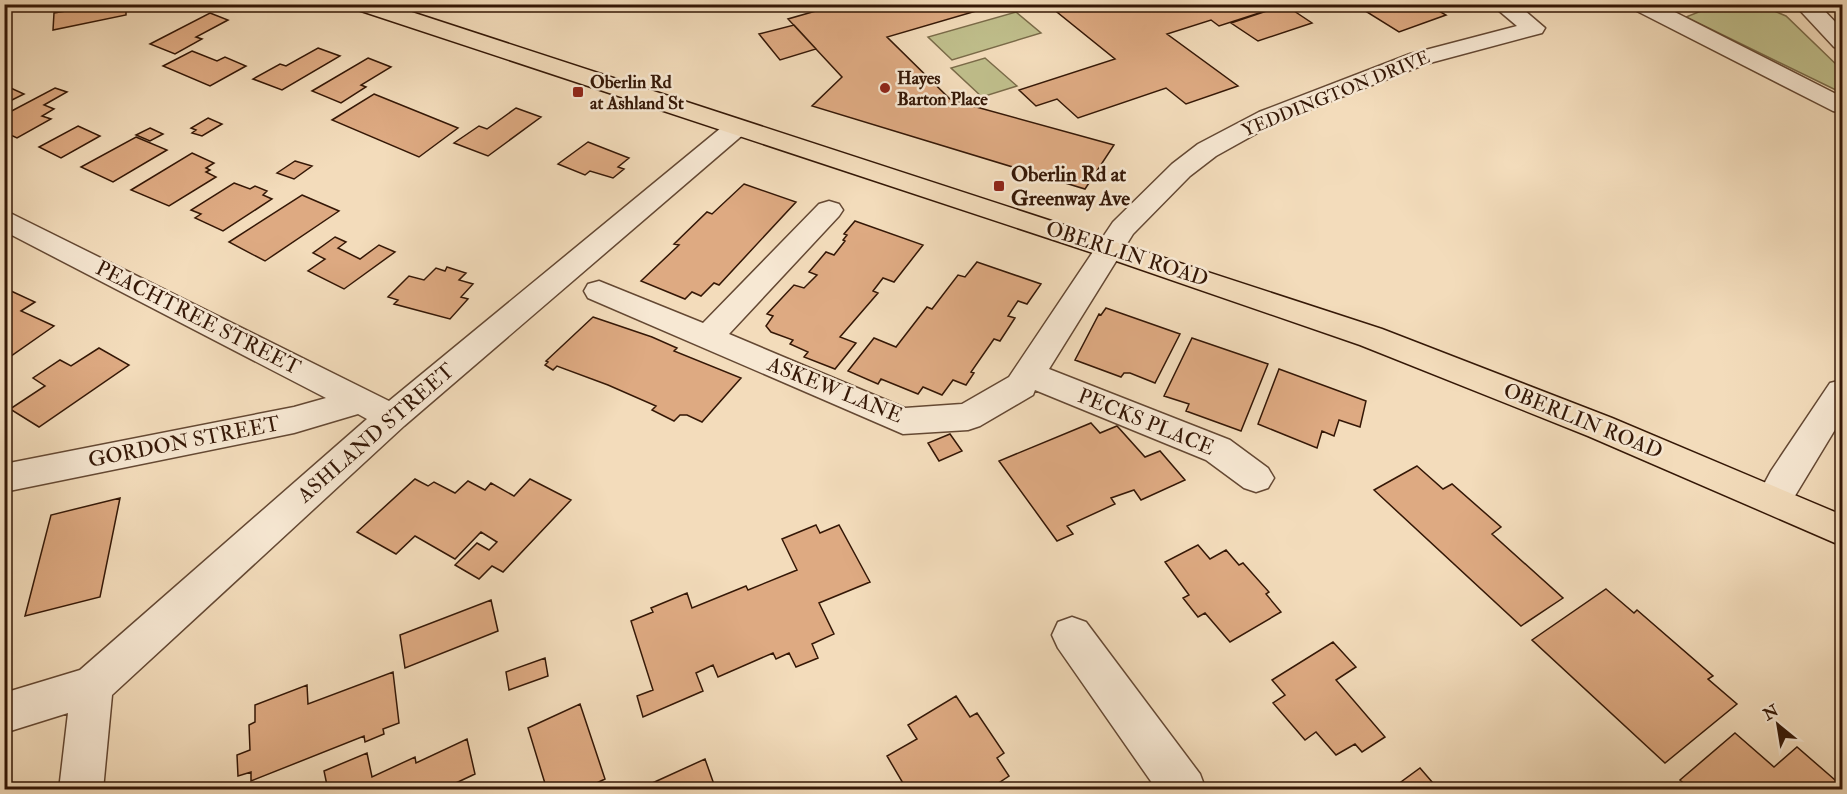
<svg xmlns="http://www.w3.org/2000/svg" width="1847" height="794" font-family="'IM FELL Double Pica',serif">
	<style>
		.green { fill: #c0bf8c; stroke: #7a6b49; stroke-width: 1.5 }
		.building { fill: #deaa82; stroke: #341706; stroke-width: 1.5 }
		.lines { fill: none; stroke-linecap: round; stroke-linejoin: round }
		.minor-casing { stroke: #644833; stroke-width: 3 }
		.major-casing { stroke: #341706; stroke-width: 3 }
		.minor { fill: #f7e8d3; fill-rule: evenodd }
		.major { fill: #f3dcbb; fill-rule: evenodd }
		.poi-dot { fill: #8f2418; stroke: #f7e8d3; stroke-width: 2 }
		.labels { text-anchor: middle; dominant-baseline: central; stroke-width: 5; stroke-linejoin: round; paint-order: stroke }
		.far-poi-label { font-size: 18px; font-weight: bold; fill: #341706; stroke: #f7e8d3; text-anchor: start }
		.far-street-label { font-size: 18px; fill: #341706; stroke: #f7e8d3 }
		.poi-label { font-size: 21px; font-weight: bold; fill: #341706; stroke: #f7e8d3; text-anchor: start }
		.street-label { font-size: 21px; fill: #341706; stroke: #f7e8d3 }
	</style>
	<rect width="100%" height="100%" fill="#f3dcbb"/>
	<filter id="stains"><feTurbulence type="fractalNoise" baseFrequency=".00333" numOctaves="4"/><feColorMatrix values="0 0 0 0 .2 0 0 0 0 .09 0 0 0 0 .02 0 0 0 .5 -.17"/></filter>
	<radialGradient id="worn" r=".72"><stop offset=".6" stop-color="#630" stop-opacity="0"/><stop offset="1" stop-color="#630" stop-opacity=".3"/></radialGradient>
	<path class="green" d="M1716 5H1760L1786 16 1842 70V93L1686 17Z
		M1016 12 1041 33 952 60 928 37Z
		M985 58 1017 86 982 97 951 68Z"/>
	<path class="building" d="M108 4H126V15L53 30 54 13Z
		M840 4H858L863 9 876 4H1000L887 37 951 100 1114 145 1085 189 812 106 842 77 788 19Z
		M1047 4H1287L1219 26 1211 20 1167 34 1238 86 1186 104 1166 88 1078 118 1057 99 1036 106 1019 90 1115 59Z
		M1354 4H1427L1446 15 1399 32Z
		M1285 5 1312 23 1258 41 1231 23Z
		M210 13 228 20 196 37 202 39 175 54 150 44Z
		M794 25 816 49 780 60 759 34Z
		M318 48 340 56 282 90 253 79 280 64 286 66Z
		M192 51 217 61 225 57 246 66 210 86 163 66Z
		M368 58 391 67 361 85 366 87 341 103 312 91Z
		M4 85 24 94 4 104Z
		M55 88 67 92 44 105 54 109 42 116 51 119 17 138 4 132V115Z
		M374 94 458 128 419 157 332 120Z
		M516 108 541 117 488 156 454 143 479 126 487 129Z
		M208 118 222 124 202 136 192 133 196 130 191 128Z
		M78 126 100 136 61 158 39 147Z
		M150 128 163 134 150 141 136 135Z
		M136 137 167 150 113 182 81 167Z
		M588 142 629 158 618 167 624 169 613 178 590 171 585 175 558 164Z
		M192 153 214 163 206 168 210 170 206 172 216 177 169 206 131 190Z
		M295 161 312 166 294 179 277 173Z
		M234 183 250 189 255 186 267 191 263 195 272 199 223 231 195 218 201 214 191 210Z
		M744 184 796 202 719 285 714 283 701 296 692 292 685 299 641 281 679 245 674 244 707 212 712 214Z
		M302 195 339 211 265 261 229 242Z
		M855 221 923 245 894 282 883 278 873 291 878 293 840 337 856 343 835 369 804 357 808 352 790 344 793 340 771 332 766 326 773 316 767 314 794 285 804 288 817 275 809 272 826 252 834 255 845 241 843 240 847 235 844 234Z
		M335 237 346 242 338 248 360 259 379 245 395 252 344 289 308 271 325 259 313 253Z
		M977 262 1041 284 1027 304 1018 301 1008 316 1015 318 1000 341 994 339 971 372 974 373 966 385 953 380 942 395 923 387 918 394 881 379 878 384 848 371 874 338 896 347 927 307 932 309 958 275 965 277Z
		M447 267 466 273 459 280 473 284 461 297 468 299 450 319 394 304 398 300 388 297 409 276 424 280 436 268 445 271Z
		M11 291 35 302 21 311 54 326 11 356 4 352V295Z
		M1106 308 1180 334 1155 383 1130 373H1124L1121 377 1075 360 1099 314 1101 315Z
		M593 317 652 337 677 348 674 351 741 378 702 422 687 415H680L674 421 652 410 656 406 608 385 557 366 553 370 545 365 548 362 546 361Z
		M1192 338 1268 364 1241 431 1186 411 1189 404 1164 396Z
		M99 348 129 365 39 427 10 409 45 386 33 378 60 360 71 366Z
		M1279 369 1366 401 1360 427 1339 420 1334 436 1322 431 1317 448 1258 424Z
		M1091 423 1100 433 1117 426 1145 457 1160 451 1185 480 1141 500 1134 490 1111 498 1115 504 1067 526 1073 534 1057 541 999 461Z
		M950 434 962 451 939 461 928 443Z
		M1417 466 1443 489 1452 484 1501 527 1492 534 1563 598 1521 626 1374 490Z
		M415 479 428 486 434 482 455 493 468 481 485 490 491 483 514 496 530 479 571 500 503 572 492 566 479 579 455 565 477 543 489 550 497 542 481 532 455 559 415 536 396 554 357 532Z
		M120 498 100 597 25 616 51 515Z
		M816 525 820 533 839 525 870 582 819 603 834 634 812 644 818 658 796 667 789 653 776 659 773 653 718 677 713 665 696 673 703 691 643 717 637 696 653 690 631 621 653 612 651 608 687 593 692 608 746 586 748 590 797 570 782 539Z
		M1198 545 1210 559 1226 550 1239 565 1243 563 1269 592 1266 594 1281 612 1230 642 1205 613 1198 617 1183 598 1189 595 1165 562Z
		M1606 589 1634 613 1637 610 1713 676 1708 679 1737 704 1665 763 1532 640Z
		M491 600 498 631 405 668 400 635Z
		M1333 642 1356 667 1336 680 1385 737 1362 752 1355 744 1336 755 1316 732 1305 740 1273 703 1285 695 1272 680Z
		M545 658 548 676 509 690 506 672Z
		M393 672 399 723 383 729 384 734 365 742 364 736 251 781V772L238 776 237 755 250 750 249 725 255 722V705L307 685 308 704Z
		M956 696 970 717 977 713 1004 753 997 758 1009 776 988 790H907L887 756 917 739 908 725Z
		M580 704 605 779 582 790H547L528 728Z
		M1735 733 1774 767 1797 747 1842 786V790H1691L1680 780Z
		M467 739 475 774 441 790H328L324 771 367 753 372 777 415 757 416 763Z
		M705 759 716 790H650L648 785Z
		M1420 768 1439 790H1390Z"/>
	<g class="lines">
		<defs>
			<path id="minor" d="M1491 4H1517L1545 28 1542 33 1426 64 1277 122 1216 156 1190 176 1133 234 1049 369 1230 440 1268 468 1274 478 1268 488 1256 492 1244 488 1206 460 1035 390 1033 395 980 426 968 430 903 434 588 298 584 291 588 284 599 281 703 323 819 204 829 201 839 204 843 210 839 216 729 334 905 408 962 404 1009 377 1113 222 1172 164 1198 144 1259 112 1410 54 1517 26Z
				M1630 4H1659L1842 97V113L1833 111 1633 9Z
				M1794 4H1818L1842 29V49L1834 47Z
				M736 120 745 123 749 128 745 133 404 426 112 695 103 790H59L68 713 4 733V693L80 670 367 419 358 414 294 433 4 492V464L294 407 326 398 4 231V210L389 401 727 123Z
				M1842 380V418L1787 509 1774 514 1761 509 1756 499 1771 471 1830 383Z
				M1072 617 1086 622 1200 774 1206 790H1157L1058 648 1052 635 1058 622Z"/>
			<path id="major" d="M352 4H387L1382 329 1612 418 1842 515V546L1588 436 1360 345 1099 255 355 9Z"/>
		</defs>
		<use href="#minor" class="minor-casing"/>
		<use href="#major" class="major-casing"/>
		<use href="#minor" class="minor"/>
		<use href="#major" class="major"/>
	</g>
	<g class="poi-dot">
		<circle cx="885" cy="88" r="6"/>
		<rect x="572" y="86" width="12" height="12" rx="3"/>
		<rect x="993" y="180" width="12" height="12" rx="3"/>
	</g>
	<g class="labels">
		<g class="far-poi-label">
			<text x="897" y="78">Hayes<tspan x="897" dy="21">Barton Place</tspan></text>
			<text x="590" y="82">Oberlin Rd<tspan x="590" dy="21">at Ashland St</tspan></text>
		</g>
		<g class="far-street-label">
			<text transform="translate(1336 94) rotate(-22)">YEDDINGTON DRIVE</text>
		</g>
		<g class="poi-label">
			<text x="1011" y="174">Oberlin Rd at<tspan x="1011" dy="24">Greenway Ave</tspan></text>
		</g>
		<g class="street-label">
			<text transform="translate(1127 254) rotate(18)">OBERLIN ROAD</text>
			<text transform="translate(198 318) rotate(27)">PEACHTREE STREET</text>
			<text transform="translate(835 390) rotate(22)">ASKEW LANE</text>
			<text transform="translate(1583 421) rotate(22)">OBERLIN ROAD</text>
			<text transform="translate(1146 422) rotate(22)">PECKS PLACE</text>
			<text transform="translate(376 433) rotate(-41)">ASHLAND STREET</text>
			<text transform="translate(184 442) rotate(-11)">GORDON STREET</text>
		</g>
	</g>
	<rect width="1847" height="794" fill="none" stroke="#f3dcbb" stroke-width="24"/>
	<rect x="6" y="6" width="1835" height="782" fill="none" stroke="#341706" stroke-width="3"/>
	<rect x="12" y="12" width="1823" height="770" fill="none" stroke="#341706" stroke-width="1.5"/>
	<g transform="translate(1778 725) rotate(330)" stroke="#f7e8d3" stroke-width="4.5" paint-order="stroke">
	<path d="M0-4.5L10 22L0 15L-10 22Z" fill="#341706"/>
	<text y="-9" font-size="16" font-weight="bold" text-anchor="middle" fill="#341706">N</text>
	</g>
	<rect width="100%" height="100%" filter="url(#stains)"/>
	<rect width="100%" height="100%" fill="url(#worn)"/>
</svg>
